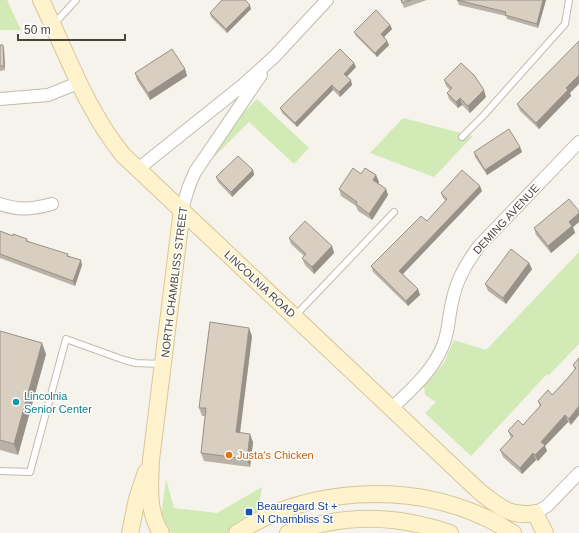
<svg xmlns="http://www.w3.org/2000/svg" width="579" height="533" font-family="Arial,sans-serif">
	<style>
		.green { fill: #d2eab5 }
		.lines { fill: none; stroke-linecap: round; stroke-linejoin: round }
		.lane-casing { stroke: #c2bbae; stroke-width: 8 }
		.street-casing { stroke: #c2bbae; stroke-width: 14 }
		.secondary-casing { stroke: #d6c79b; stroke-width: 18 }
		.lane { stroke: #fff; stroke-width: 6 }
		.street { stroke: #fff; stroke-width: 12 }
		.secondary { stroke: #fff3cd; stroke-width: 16 }
		.wall { fill: #bab2a6 }
		.shaded-wall { fill: #979187 }
		.building { fill: #d8cfc1; stroke: #979187 }
		.culture-dot { fill: #0f9aa8; stroke: #fff; stroke-width: 1.5 }
		.food-dot { fill: #e8710a; stroke: #fff; stroke-width: 1.5 }
		.transit-dot { fill: #1a4fb4; stroke: #fff; stroke-width: 1.5 }
		.labels { text-anchor: middle; dominant-baseline: central; stroke-width: 3; stroke-linejoin: round; paint-order: stroke }
		.street-label { font-size: 11px; fill: #4b4439; stroke: #fff }
		.culture-label { font-size: 11px; fill: #0d838f; stroke: #fff; text-anchor: start }
		.food-label { font-size: 11px; fill: #c56008; stroke: #fff; text-anchor: start }
		.transit-label { font-size: 11px; fill: #164399; stroke: #fff; text-anchor: start }
	</style>
	<rect width="100%" height="100%" fill="#f6f3ec"/>
	<path class="green" d="M0 0H7L21 30H0Z
		M257 99 309 148 294 164 249 122 207 164 198 158Z
		M403 118 473 136 434 177 370 153Z
		M579 252V344L548 376 547 374 471 456 425 413 436 402 425 395 424 386 444 363 454 340 486 350Z
		M166 479 174 508 217 513 262 487 255 533H175L159 531Z"/>
	<g class="lines">
		<defs>
			<path id="lane" d="M54 24 76 0
				M462 137 484 115 565 24 569 0
				M295 316 394 212
				M0 471 30 472 66 339 124 360 136 363 161 364"/>
			<path id="street" d="M0 99 48 95 78 83
				M138 169 243 85 275 56 327 0
				M0 204C19 211 33 209 52 204
				M182 209 189 186 195 172 261 75
				M392 408C412 389 434 370 444 343 449 328 449 313 453 298 457 278 467 262 479 246L579 142
				M535 513 547 506 579 473"/>
			<path id="secondary" d="M41 0C67 53 85 108 123 155L480 492C498 506 511 518 535 513L545 533
				M130 533 137 499 146 472
				M161 533C147 511 150 484 151 460L182 209
				M237 533C307 487 408 482 484 517 494 521 504 528 513 533
				M288 533C345 514 393 514 450 533"/>
		</defs>
		<use href="#lane" class="lane-casing"/>
		<use href="#street" class="street-casing"/>
		<use href="#secondary" class="secondary-casing"/>
		<use href="#lane" class="lane"/>
		<use href="#street" class="street"/>
		<use href="#secondary" class="secondary"/>
	</g>
	<path class="wall" d="M401 0H427L404 8Z
		M457 0H546L538 28 507 19 506 16 459 5Z
		M251 9 227 33 211 17 210 13Z
		M390 25 392 29 384 37 387 41 389 45 377 57 356 36 354 32Z
		M0 45 4 49 5 70 0 71Z
		M356 67 347 77 352 85 340 97 333 90 297 127 282 113 280 108Z
		M185 69 187 76 150 100 137 80 135 73Z
		M444 80 486 97 470 113 462 105 458 108 449 99 447 93 450 90 446 86Z
		M570 93 571 96 539 129 520 111 517 104Z
		M520 147 522 152 487 175 475 157 474 152Z
		M253 170 254 175 232 197 218 182 216 177Z
		M361 174 376 175 379 182 378 183 386 189 388 195 372 220 358 211 356 206 341 196 339 189Z
		M482 191 403 274 418 289 420 295 408 306 373 272 371 266 427 221 446 201 443 198 441 193Z
		M579 211V222L573 227 575 233 551 253 536 235 534 228Z
		M0 231 13 236 27 239 28 241 69 256 82 265 75 286 0 258Z
		M289 238 332 246 334 253 314 274 305 265 302 258 304 256 291 244Z
		M529 263 532 269 506 304 488 291 485 284Z
		M0 331 46 354 18 455 0 450Z
		M252 336 240 433 253 442 250 467 204 461 201 453 205 416H202L199 408Z
		M579 358 571 425 568 422 545 446 547 451 538 461 536 460 522 474 503 457 500 450 511 438 508 431 523 425 540 407 538 401 552 395 575 370 573 365Z"/>
	<path class="shaded-wall" d="M543 0H546L538 28 537 24Z
		M250 5 251 9 227 33 226 29Z
		M390 25 392 29 382 39 381 34Z
		M387 41 389 45 377 57 375 53Z
		M3 45 4 49 5 70 4 66Z
		M354 63 356 67 345 78 344 74Z
		M185 69 187 76 150 100 148 93Z
		M579 75V84L570 93 571 96 539 129 536 123 566 88Z
		M351 80 352 85 340 97 339 92Z
		M332 85 333 90 297 127 295 123Z
		M484 90 486 97 470 113 468 106Z
		M460 98 462 105 458 108 456 102Z
		M520 147 522 152 487 175 485 170Z
		M253 170 254 175 232 197 231 192Z
		M376 175 379 182 375 187 373 180Z
		M480 186 482 191 401 276 399 271Z
		M386 189 388 195 372 220 369 214Z
		M579 213V222L573 227 575 233 551 253 548 246 569 222Z
		M332 246 334 253 314 274 312 267Z
		M81 260 82 265 75 286 73 281Z
		M529 263 532 269 506 304 503 298Z
		M418 289 420 295 408 306 406 301Z
		M249 328 252 336 239 440 236 432Z
		M42 343 46 354 18 455 14 444Z
		M579 406V415L571 425 569 419Z
		M565 415 568 422 545 446 547 451 538 461 535 455 541 442Z
		M250 434 253 442 250 467 247 459Z
		M533 453 536 460 522 474 520 468Z"/>
	<path class="building" d="M222 0H245L250 5 226 29 210 13Z
		M401 0H411L402 3Z
		M457 0H543L537 24 505 15 506 12Z
		M376 10 390 25 381 34 387 41 375 53 354 32Z
		M579 41V75L566 88 568 90 536 123 517 104Z
		M0 45H3L4 66H0Z
		M172 49 185 69 148 93 135 73Z
		M340 49 354 63 344 74 351 80 339 92 332 85 295 123 280 108Z
		M461 63 474 75 484 90 468 106 460 98 456 102 447 93 452 88 444 80Z
		M509 129 520 147 485 170 474 152Z
		M238 156 253 170 231 192 216 177Z
		M353 168 361 174 365 168 376 175 373 180 386 189 369 214 356 204 357 202 339 189Z
		M462 170 480 186 399 271 418 289 406 301 371 266 421 216 427 221 447 199 441 193Z
		M569 199 579 211V213L569 222 572 226 548 246 534 228Z
		M305 221 332 246 312 267 302 258 306 254 289 238Z
		M0 231 13 236V234L27 239 26 241 68 254 67 256 81 260 73 281 0 254Z
		M511 249 529 263 503 298 485 284Z
		M210 322 249 328 236 432 250 434 247 459 201 453 206 408H199Z
		M0 331 42 343 14 444 0 440Z
		M579 358V406L569 419 565 415 541 442 545 445 535 455 533 453 520 468 500 450 513 436 508 431 518 420 523 425 541 405 538 401 548 390 552 395 568 378 576 368 573 365Z"/>
	<circle class="culture-dot" cx="16" cy="402" r="4"/>
	<circle class="food-dot" cx="229" cy="455" r="4"/>
	<rect class="transit-dot" x="245" y="508" width="8" height="8" rx="2"/>
	<g class="labels">
		<g class="street-label">
			<text transform="translate(506 219) rotate(-47)">DEMING AVENUE</text>
			<text transform="translate(174 282) rotate(-83)">NORTH CHAMBLISS STREET</text>
			<text transform="translate(260 284) rotate(43)">LINCOLNIA ROAD</text>
		</g>
		<g class="culture-label">
			<text x="24" y="396">Lincolnia<tspan x="24" dy="13">Senior Center</tspan></text>
		</g>
		<g class="food-label">
			<text x="237" y="455">Justa's Chicken</text>
		</g>
		<g class="transit-label">
			<text x="257" y="506">Beauregard St +<tspan x="257" dy="13">N Chambliss St</tspan></text>
		</g>
	</g>
	<path d="M18 34v6h107v-6" fill="none" stroke="#4b4439" stroke-width="2"/>
	<text x="24" y="34" font-size="12" fill="#4b4439" stroke="#ffffff" stroke-width="3" paint-order="stroke">50 m</text>
</svg>
